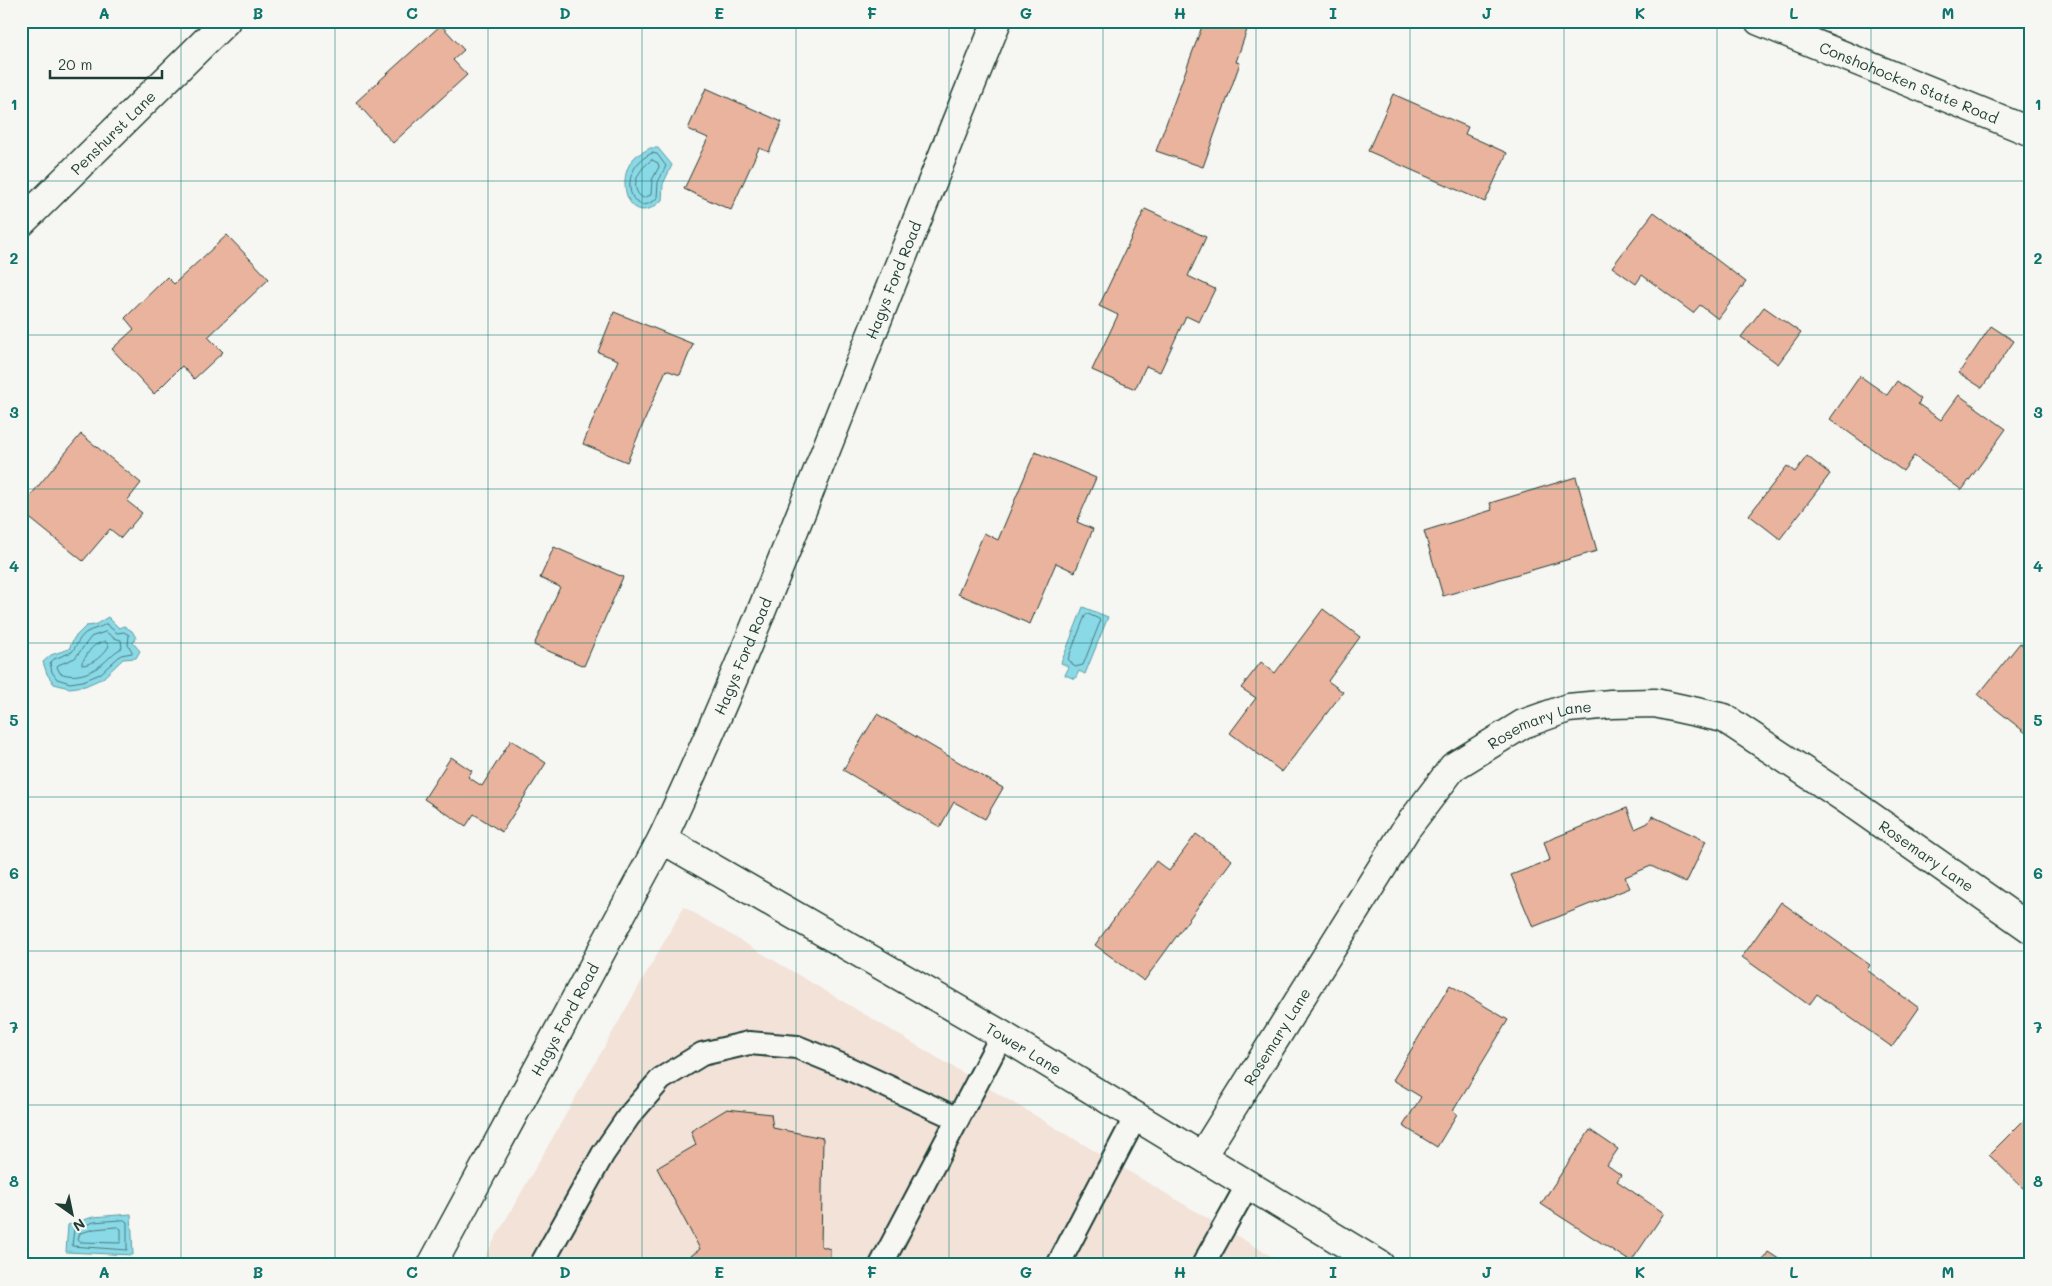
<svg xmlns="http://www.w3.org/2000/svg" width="2052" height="1286" font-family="Mali,sans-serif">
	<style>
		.built { fill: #f2e2d8 }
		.water { fill: #8ad9e7; stroke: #5f9b9f }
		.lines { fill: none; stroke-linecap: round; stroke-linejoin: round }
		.shore { stroke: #4a7b7c; stroke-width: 1 }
		.building { fill: #e9b39d; stroke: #1f3d34 }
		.service-casing { stroke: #1f3d34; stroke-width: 26 }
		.minor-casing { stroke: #1f3d34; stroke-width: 31 }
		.tertiary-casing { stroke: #1f3d34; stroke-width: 31 }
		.secondary-casing { stroke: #1f3d34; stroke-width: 31 }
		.service { stroke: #f6f6f2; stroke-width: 22 }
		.minor { stroke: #f6f6f2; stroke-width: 28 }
		.tertiary { stroke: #f6f6f2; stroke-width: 28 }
		.secondary { stroke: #f6f6f2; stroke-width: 28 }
		.grid { fill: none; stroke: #0f766e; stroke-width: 1; stroke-opacity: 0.55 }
		.labels { text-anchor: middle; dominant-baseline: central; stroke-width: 4.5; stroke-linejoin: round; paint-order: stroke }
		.street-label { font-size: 15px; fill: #1f3d34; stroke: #f6f6f2 }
		.neatline { fill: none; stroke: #0f766e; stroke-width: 2 }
		.grid-label { font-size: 16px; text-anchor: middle; font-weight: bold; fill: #0f766e }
	</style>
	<rect width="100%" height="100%" fill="#f6f6f2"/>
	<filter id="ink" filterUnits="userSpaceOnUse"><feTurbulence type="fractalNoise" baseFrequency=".02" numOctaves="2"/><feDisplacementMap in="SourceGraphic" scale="10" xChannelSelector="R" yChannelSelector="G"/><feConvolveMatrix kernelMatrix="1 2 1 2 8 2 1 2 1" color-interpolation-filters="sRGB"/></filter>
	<g filter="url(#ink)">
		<path class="built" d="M684 907 1286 1265H480Z"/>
		<path class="water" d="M650 148H658L672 165 663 184 662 200C630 232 612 178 636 156 640 153 646 151 650 148Z
			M1083 607 1108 617 1085 674 1079 671 1075 679 1065 675 1069 667 1061 663Z
			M108 617 119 628 124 626 132 631 136 638 133 643 140 651 136 658 123 659 103 678 85 686 69 688 54 684 47 674 43 662 51 655 69 649 74 638 86 626 95 625Z
			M131 1214 133 1255 66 1252 68 1225 93 1217Z"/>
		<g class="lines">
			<path class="shore" d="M652 153 657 154 666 166 658 182 657 198C632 223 613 171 652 153Z
				M652 160 658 163 659 167 652 180 651 195 643 198C627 188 640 167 652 160Z
				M1088 614 1099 619 1100 622 1083 665 1075 667 1068 659 1085 616Z
				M106 624 117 633 124 632 129 635 128 645 132 651V653L121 655 100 674 83 681 70 683 57 679 52 672 50 663 54 659 72 652C77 645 79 637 87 632 92 629 100 628 106 624Z
				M106 632 114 638 121 640 122 648C116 651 113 654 109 658 96 671 78 680 60 673L57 667 58 665 75 658 91 637Z
				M105 641 109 646C104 654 93 665 82 665V662C91 650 89 646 105 641Z
				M124 1220 127 1222V1250L72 1246 74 1229 94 1222Z
				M118 1227 121 1229V1241L120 1243 80 1242 78 1240 80 1233 95 1229Z"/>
		</g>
		<path class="building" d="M1204 21H1250L1236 62 1240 63 1203 167 1156 151Z
			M441 25 464 50 453 60 467 75 393 143 356 102Z
			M706 88 782 122 769 152 759 148 731 210 684 189 708 138 688 129Z
			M1393 94 1468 127 1465 134 1507 153 1485 202 1368 151Z
			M1145 209 1206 237 1188 276 1215 289 1199 322 1186 316 1160 372 1146 366 1135 389 1092 370 1118 315 1099 306Z
			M1654 212 1746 282 1718 319 1700 305 1693 313 1642 275 1636 284 1612 267Z
			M227 235 269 279 208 337 223 352 194 379 182 366 154 394 112 349 134 329 125 318 167 277 174 284Z
			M1764 307 1801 333 1778 364 1741 337Z
			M614 312 693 344 680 375 666 370 627 462 583 444 618 360 598 352Z
			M1991 326 2014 341 1982 388 1959 373Z
			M1860 376 1887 395 1897 381 1921 399 1918 404 1941 420 1959 395 2006 429 1962 490 1914 456 1903 471 1830 419Z
			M81 434 141 483 127 501 142 513 121 538 110 529 83 561 21 511V507Z
			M1035 452 1096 478 1077 522 1093 529 1075 572 1056 563 1030 624 958 594 984 533 998 540Z
			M1807 456 1830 474 1780 539 1749 515 1787 466 1795 472Z
			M1576 477 1597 551 1443 596 1424 531 1492 510 1490 503Z
			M554 547 623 577 584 666 534 645 560 587 540 578Z
			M1323 609 1360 637 1328 681 1343 692 1282 772 1230 733 1256 698 1241 688 1261 662 1275 673Z
			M2020 643 2031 652V737L1978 695Z
			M877 714 1003 788 985 819 954 802 940 827 843 770Z
			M511 740 546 763 502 832 474 814 466 826 424 799 451 757 472 771 468 777 482 786Z
			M1627 808 1635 829 1648 823 1652 816 1706 841 1686 883 1651 866 1625 877 1630 888 1533 927 1511 875 1550 860 1544 842Z
			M1196 834 1232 860 1144 981 1095 945 1156 861 1169 871Z
			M1781 902 1870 965 1867 970 1919 1008 1892 1047 1817 994 1809 1005 1742 957Z
			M1450 985 1508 1020 1453 1111 1457 1114 1437 1147 1403 1126 1421 1097 1393 1080Z
			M727 1109 771 1114 773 1128 823 1138 821 1246 830 1249V1265H684L683 1262 700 1249 657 1168 696 1145 691 1131Z
			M2031 1113V1188L2028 1186 2025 1190 1989 1155Z
			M1590 1130 1618 1149 1607 1165 1621 1175 1617 1181 1664 1213 1631 1262 1541 1204Z
			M1768 1252 1788 1265H1760Z"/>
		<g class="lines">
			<defs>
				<path id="service" d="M541 1265 603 1154 629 1116 661 1079 702 1054 749 1043 797 1047 841 1065 958 1119
					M881 1265 1002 1035
					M1058 1265 1136 1116
					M1203 1265 1248 1184"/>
				<g id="minor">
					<path id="s1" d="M21 223 226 21"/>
					<path id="s2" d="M662 839 1002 1035 1380 1265"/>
					<path id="s3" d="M1202 1156 1406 829 1453 767 1523 724 1568 708 1611 704 1655 703 1724 718 1843 797 2031 929"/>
				</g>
				<g id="tertiary">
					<path id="s4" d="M432 1265 662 839C733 688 794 531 855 376 902 257 949 139 997 21"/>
				</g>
				<g id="secondary">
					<path id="s5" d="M1759 21 2031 132"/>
				</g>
			</defs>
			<use href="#service" class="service-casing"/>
			<use href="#minor" class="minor-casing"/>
			<use href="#tertiary" class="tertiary-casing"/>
			<use href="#secondary" class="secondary-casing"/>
			<use href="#service" class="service"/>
			<use href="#minor" class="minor"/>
			<use href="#tertiary" class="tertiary"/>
			<use href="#secondary" class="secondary"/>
		</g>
	</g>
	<path class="grid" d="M181 21V1265M335 21V1265M488 21V1265M642 21V1265M796 21V1265M949 21V1265M1103 21V1265M1256 21V1265M1410 21V1265M1564 21V1265M1717 21V1265M1871 21V1265M21 181H2031M21 335H2031M21 489H2031M21 643H2031M21 797H2031M21 951H2031M21 1105H2031"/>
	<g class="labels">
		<g class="street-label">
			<text stroke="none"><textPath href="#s5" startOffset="162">Conshohocken State Road</textPath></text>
			<text stroke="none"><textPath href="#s1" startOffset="129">Penshurst Lane</textPath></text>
			<text stroke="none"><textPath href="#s4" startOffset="1089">Hagys Ford Road</textPath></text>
			<text stroke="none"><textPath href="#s4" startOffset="684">Hagys Ford Road</textPath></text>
			<text stroke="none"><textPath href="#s3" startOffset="561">Rosemary Lane</textPath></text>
			<text stroke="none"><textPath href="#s3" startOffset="996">Rosemary Lane</textPath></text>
			<text stroke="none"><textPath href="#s4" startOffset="279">Hagys Ford Road</textPath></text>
			<text stroke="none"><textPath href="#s3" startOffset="141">Rosemary Lane</textPath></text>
			<text stroke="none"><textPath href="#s2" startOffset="418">Tower Lane</textPath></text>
		</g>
	</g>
	<rect width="2052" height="1286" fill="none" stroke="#f6f6f2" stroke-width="55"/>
	<g transform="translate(72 1214) rotate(147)" stroke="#f6f6f2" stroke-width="4" paint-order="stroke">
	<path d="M0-4L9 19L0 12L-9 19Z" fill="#1f3d34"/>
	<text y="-8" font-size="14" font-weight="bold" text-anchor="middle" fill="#1f3d34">N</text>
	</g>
	<path d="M50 70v8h112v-8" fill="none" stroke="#1f3d34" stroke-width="2.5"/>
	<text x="58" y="70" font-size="15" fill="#1f3d34" stroke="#f6f6f2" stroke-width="4" paint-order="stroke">20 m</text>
	<rect x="28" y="28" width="1996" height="1230" class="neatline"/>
	<g class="grid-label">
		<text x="104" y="19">A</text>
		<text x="258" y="19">B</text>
		<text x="412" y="19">C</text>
		<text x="565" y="19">D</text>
		<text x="719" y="19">E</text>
		<text x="872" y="19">F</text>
		<text x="1026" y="19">G</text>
		<text x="1180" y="19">H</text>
		<text x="1333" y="19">I</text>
		<text x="1487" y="19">J</text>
		<text x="1640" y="19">K</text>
		<text x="1794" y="19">L</text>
		<text x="1948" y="19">M</text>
		<text x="14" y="110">1</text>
		<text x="2038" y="110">1</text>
		<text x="14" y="264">2</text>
		<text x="2038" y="264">2</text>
		<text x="14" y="418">3</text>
		<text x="2038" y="418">3</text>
		<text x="14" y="572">4</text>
		<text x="2038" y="572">4</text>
		<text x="14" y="726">5</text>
		<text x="2038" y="726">5</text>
		<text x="14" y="879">6</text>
		<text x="2038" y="879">6</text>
		<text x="14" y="1033">7</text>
		<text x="2038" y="1033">7</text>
		<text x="14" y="1187">8</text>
		<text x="2038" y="1187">8</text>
		<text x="104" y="1278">A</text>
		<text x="258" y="1278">B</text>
		<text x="412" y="1278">C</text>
		<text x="565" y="1278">D</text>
		<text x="719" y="1278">E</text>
		<text x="872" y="1278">F</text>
		<text x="1026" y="1278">G</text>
		<text x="1180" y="1278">H</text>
		<text x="1333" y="1278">I</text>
		<text x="1487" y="1278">J</text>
		<text x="1640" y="1278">K</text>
		<text x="1794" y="1278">L</text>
		<text x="1948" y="1278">M</text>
	</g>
</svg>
